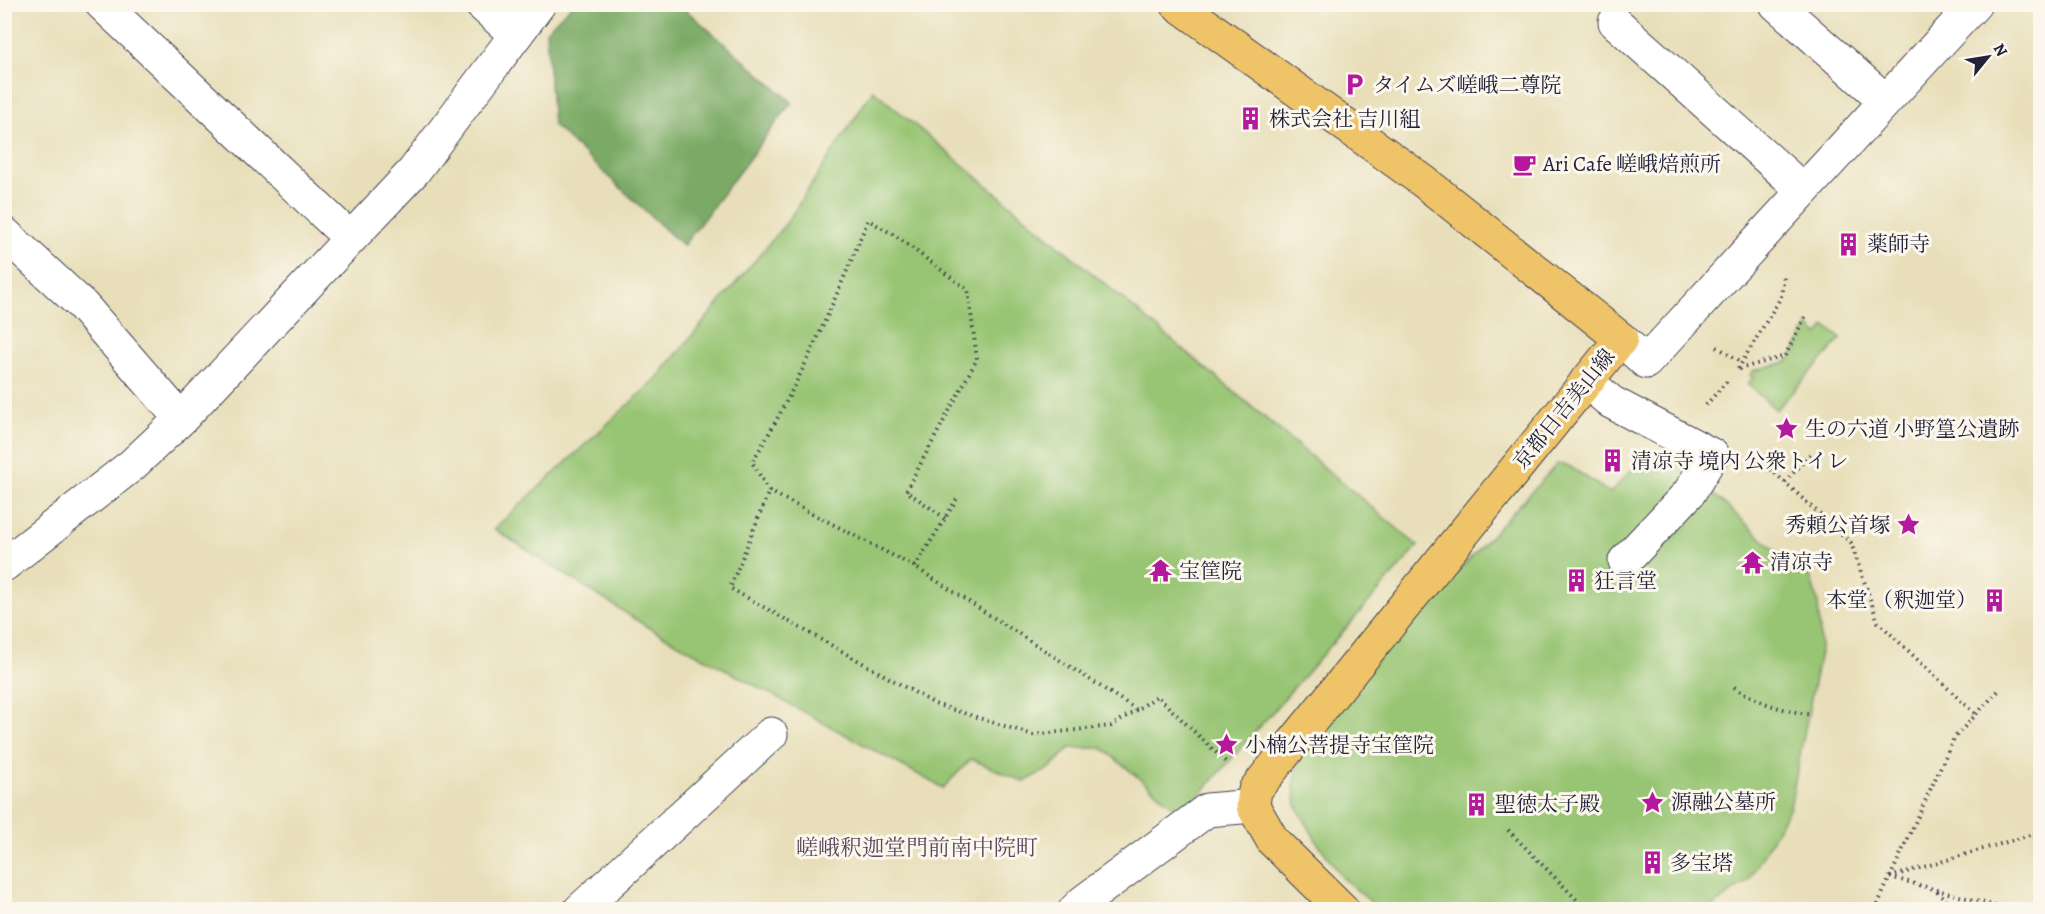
<svg xmlns="http://www.w3.org/2000/svg" width="2045" height="914" font-family="Alegreya,'Noto Serif JP',serif">
	<style>
		.green { fill: #98c573; stroke: #5d7457; stroke-width: 1.5 }
		.forest { fill: #7aaa65; stroke: #4e6650; stroke-width: 1.5 }
		.lines { fill: none; stroke-linecap: round; stroke-linejoin: round }
		.minor-casing { stroke: #403e4e; stroke-width: 35 }
		.major-casing { stroke: #403e4e; stroke-width: 35 }
		.path { stroke: #403e4e; stroke-width: 4; stroke-dasharray: 1.5 4.5; stroke-linecap: butt }
		.minor { stroke: #fff; stroke-width: 33 }
		.major { stroke: #efc469; stroke-width: 33 }
		.labels { text-anchor: middle; dominant-baseline: central; stroke-width: 6; stroke-linejoin: round; paint-order: stroke }
		.poi-label { font-size: 21px; fill: #22223b; stroke: #fbf7ec; text-anchor: start }
		.street-label { font-size: 21px; fill: #22223b; stroke: #fbf7ec }
		.neighbourhood-label { font-size: 22px; fill: #5b4a60; stroke: #fbf7ec }
	</style>
	<rect width="100%" height="100%" fill="#fbf7ec"/>
	<filter id="ink" filterUnits="userSpaceOnUse"><feTurbulence type="fractalNoise" baseFrequency=".0167" numOctaves="2"/><feDisplacementMap in="SourceGraphic" scale="12" xChannelSelector="R" yChannelSelector="G"/><feConvolveMatrix kernelMatrix="1 2 1 2 8 2 1 2 1" color-interpolation-filters="sRGB"/></filter>
	<filter id="wash" filterUnits="userSpaceOnUse"><feTurbulence type="fractalNoise" baseFrequency=".008" numOctaves="4" result="noise"/><feDisplacementMap in="SourceGraphic" scale="24" xChannelSelector="R" yChannelSelector="G"/><feGaussianBlur stdDeviation="1.35" result="paint"/><feColorMatrix in="noise" values="0 0 0 0 0 0 0 0 0 0 0 0 0 0 0 0 0 1.4 0 .05"/><feComposite in="paint" operator="in"/></filter>
	<g filter="url(#wash)">
		<rect width="100%" height="100%" fill="#e8dfba"/>
		<path class="green" d="M873 90 1418 546 1183 814 1102 748H1070L1049 769 1024 782 971 759 943 788 646 626 494 529 656 379 787 222Z
			M1808 326 1818 335 1826 326 1841 339 1776 410 1747 384 1753 378 1750 375 1753 371 1789 361Z
			M1661 453 1696 478 1778 553 1810 575 1818 603 1821 647 1790 807 1749 880 1709 909H1379L1342 877 1317 842 1296 805 1294 786 1296 767 1301 749 1310 732 1557 464 1569 466 1610 493 1645 456Z"/>
		<path class="forest" d="M572 5H680L792 102 683 246 553 125 546 31Z"/>
	</g>
	<g filter="url(#ink)">
		<g class="lines">
			<defs>
				<path id="minor" d="M102 4 350 238
					M481 4 516 35
					M1776 4 1886 101
					M1615 22 1803 190
					M4 233 83 306 181 419
					M1621 339 1646 362 1975 4
					M1586 381 1611 402 1712 455 1689 493 1625 561
					M4 565 132 465 181 419 414 171 539 4
					M580 910 771 734
					M1075 910 1083 902 1207 810 1253 806"/>
				<path id="major" d="M1177 4 1423 181 1621 339 1255 790 1253 806 1273 841 1343 910"/>
			</defs>
			<use href="#minor" class="minor-casing"/>
			<use href="#major" class="major-casing"/>
			<path class="path" d="M1717 347 1742 362
				M1738 369 1781 297 1784 277
				M1739 369 1785 356 1805 317
				M1706 405 1728 380
				M1753 453 1851 543 1878 622 1976 715
				M1785 482 1813 451
				M769 491 752 462C799 386 834 302 868 220L896 236 968 290 977 359 906 491 945 518
				M915 567 958 497
				M1734 687C1763 705 1779 709 1812 715
				M1137 710 1111 726 1033 735 935 704 730 588 769 491 915 567 1137 710 1157 696 1226 762
				M1508 830 1587 910
				M2035 834 2040 840
				M1890 877 2040 832
				M1890 877 2010 910
				M1937 891 1955 910
				M1875 910 1954 738 2001 688"/>
			<use href="#minor" class="minor"/>
			<use href="#major" class="major"/>
		</g>
	</g>
	<defs>
		<symbol id="parking-bare" viewBox="-9 -9 18 18"><path d="M-3.5-5.5H1a3.5 3.5 0 0 1 0 7H-1V5.5H-3.5ZM-1-3.4V-.6H.8a1.4 1.4 0 0 0 0-2.8Z" fill="#b5179e" stroke="#fbf7ec" stroke-width="2.5" paint-order="stroke"/></symbol>
		<symbol id="building-bare" viewBox="-9 -9 18 18"><path d="M-4-6H4V6H1V3H-1V6H-4ZM-2.5-4.3h1.7v1.8h-1.7ZM.8-4.3h1.7v1.8H.8ZM-2.5-1h1.7V.8h-1.7ZM.8-1h1.7V.8H.8Z" fill="#b5179e" stroke="#fbf7ec" stroke-width="2.5" paint-order="stroke"/></symbol>
		<symbol id="cafe-bare" viewBox="-9 -9 18 18"><path d="M-5.5-4.5H6V0H3Q3 3.5 0 3.5H-2.5Q-5.5 3.5-5.5 0ZM3-3.2v2h1.7v-2ZM-6 4.5H4V6H-6Z" fill="#b5179e" stroke="#fbf7ec" stroke-width="2.5" paint-order="stroke"/></symbol>
		<symbol id="sight-bare" viewBox="-9 -9 18 18"><path d="M0-6L1.8-2.2L6-1.7L2.9 1.2L3.7 5.4L0 3.3L-3.7 5.4L-2.9 1.2L-6-1.7L-1.8-2.2Z" fill="#b5179e" stroke="#fbf7ec" stroke-width="2.5" paint-order="stroke"/></symbol>
		<symbol id="temple-bare" viewBox="-9 -9 18 18"><path d="M0-6L5-2H3V0L6.5 2.5H4V6H1.5V3h-3V6H-4V2.5H-6.5L-3 0V-2H-5Z" fill="#b5179e" stroke="#fbf7ec" stroke-width="2.5" paint-order="stroke"/></symbol>
	</defs>
	<g fill-rule="evenodd">
		<use href="#parking-bare" x="1338" y="68" width="33" height="33"/>
		<use href="#building-bare" x="1234" y="102" width="33" height="33"/>
		<use href="#cafe-bare" x="1508" y="148" width="33" height="33"/>
		<use href="#building-bare" x="1832" y="228" width="33" height="33"/>
		<use href="#sight-bare" x="1770" y="412" width="33" height="33"/>
		<use href="#building-bare" x="1596" y="444" width="33" height="33"/>
		<use href="#sight-bare" x="1892" y="508" width="33" height="33"/>
		<use href="#temple-bare" x="1736" y="546" width="33" height="33"/>
		<use href="#temple-bare" x="1144" y="554" width="33" height="33"/>
		<use href="#building-bare" x="1560" y="564" width="33" height="33"/>
		<use href="#building-bare" x="1978" y="584" width="33" height="33"/>
		<use href="#sight-bare" x="1210" y="728" width="33" height="33"/>
		<use href="#sight-bare" x="1636" y="786" width="33" height="33"/>
		<use href="#building-bare" x="1460" y="788" width="33" height="33"/>
		<use href="#building-bare" x="1636" y="846" width="33" height="33"/>
	</g>
	<g class="labels">
		<g class="poi-label">
			<text x="1373" y="85">タイムズ嵯峨二尊院</text>
			<text x="1269" y="119">株式会社 吉川組</text>
			<text x="1543" y="164">Ari Cafe 嵯峨焙煎所</text>
			<text x="1867" y="244">薬師寺</text>
			<text x="1805" y="429">生の六道 小野篁公遺跡</text>
			<text x="1631" y="461">清凉寺 境内 公衆トイレ</text>
			<text x="1890" y="525" text-anchor="end">秀頼公首塚</text>
			<text x="1770" y="562">清凉寺</text>
			<text x="1179" y="571">宝筐院</text>
			<text x="1594" y="581">狂言堂</text>
			<text x="1977" y="600" text-anchor="end">本堂 （釈迦堂）</text>
			<text x="1245" y="745">小楠公菩提寺宝筐院</text>
			<text x="1671" y="802">源融公墓所</text>
			<text x="1495" y="804">聖徳太子殿</text>
			<text x="1670" y="863">多宝塔</text>
		</g>
		<g class="street-label">
			<text transform="translate(1564 409) rotate(-51)">京都日吉美山線</text>
		</g>
		<g class="neighbourhood-label">
			<text x="917" y="848">嵯峨釈迦堂門前南中院町</text>
		</g>
	</g>
	<rect width="2045" height="914" fill="none" stroke="#fbf7ec" stroke-width="24"/>
	<g transform="translate(1988 57) rotate(60)" stroke="#fbf7ec" stroke-width="4.5" paint-order="stroke">
	<path d="M0-4.5L10 22L0 15L-10 22Z" fill="#22223b"/>
	<text y="-9" font-size="16" font-weight="bold" text-anchor="middle" fill="#22223b">N</text>
	</g>
</svg>
